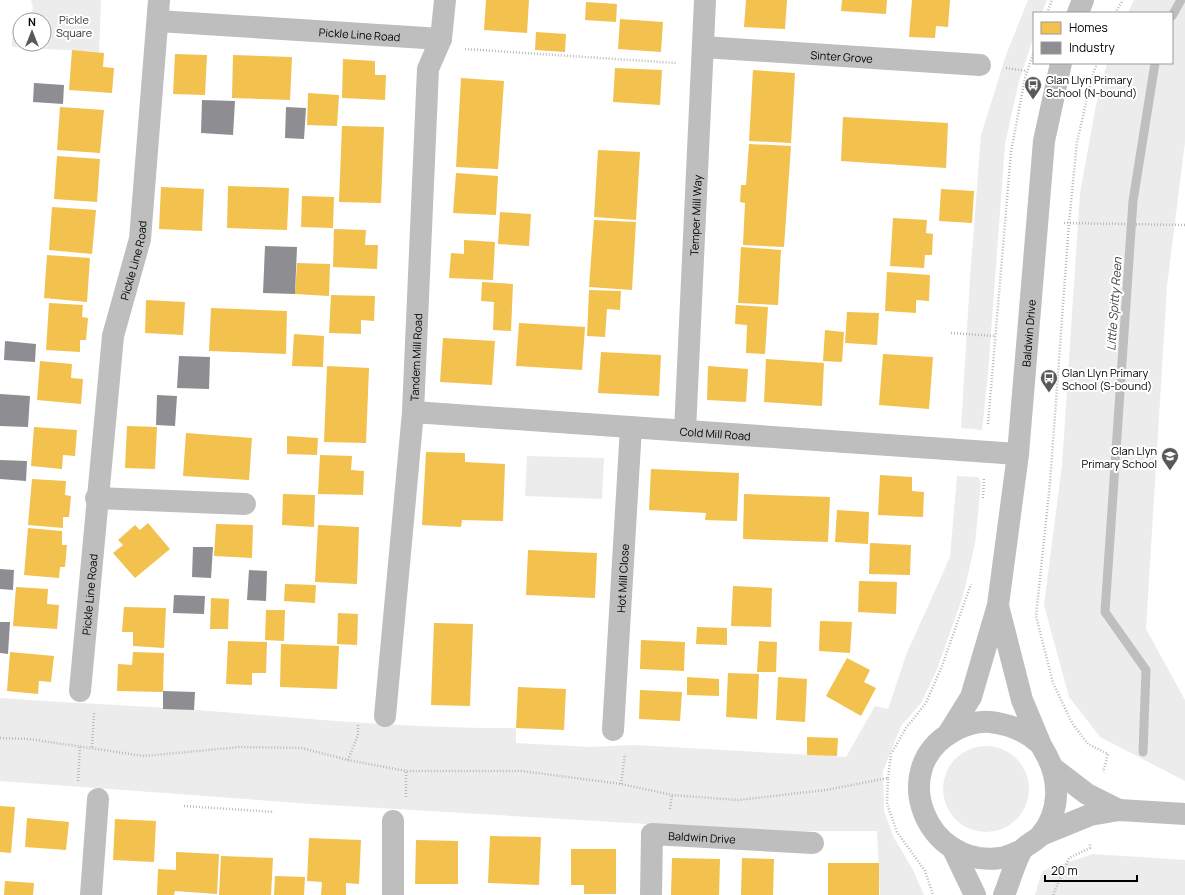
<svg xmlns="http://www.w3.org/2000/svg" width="1185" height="895" font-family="Manrope,sans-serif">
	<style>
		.green { fill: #ececec }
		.homes { fill: #f2c14e }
		.industry { fill: #8d8d92 }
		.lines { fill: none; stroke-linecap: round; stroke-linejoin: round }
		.stream { stroke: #bfbfbf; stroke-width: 9 }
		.path { stroke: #b9b9b9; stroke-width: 2.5; stroke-dasharray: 1 2; stroke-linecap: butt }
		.minor { stroke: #bebebe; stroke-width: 22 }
		.labels { text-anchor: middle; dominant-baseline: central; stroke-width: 4; stroke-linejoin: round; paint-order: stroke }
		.park-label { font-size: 11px; fill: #333; stroke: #fff }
		.street-label { font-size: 11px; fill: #000; stroke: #fff }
		.poi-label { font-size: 11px; fill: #000; stroke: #fff; text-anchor: start }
		.water-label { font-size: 12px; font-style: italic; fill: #444; stroke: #fff }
	</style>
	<rect width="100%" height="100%" fill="#fff"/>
	<path class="green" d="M31 0H101L99 52 12 47V38L20 33V44H44V20H29L33 8Z
		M1028 0H1047L1042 13H1034V36L1019 81 1005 144 988 374 982 430 961 428 970 279 981 135 1006 55Z
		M1134 0H1185V142L1167 286 1146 629 1185 700V781L1100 737 1069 697 1044 605 1062 465 1080 193 1096 105 1107 63H1172V13H1128Z
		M527 456 604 458 602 499 525 496Z
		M957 476 978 477 981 483 975 544 963 596 936 672 921 703 901 726 883 771 884 811 893 836 913 870 924 895H880L877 831H766L312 804 0 781V698C65 703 131 705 196 710 303 718 409 729 516 728V743L590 747 634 745 846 757 875 706 888 709 906 655 950 557Z
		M943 789a43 43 0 1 1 86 0a43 43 0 1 1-86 0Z
		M1093 854 1185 860V895H1035L1042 871Z"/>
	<path class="homes" d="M486 0H529L527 33 484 30Z
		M746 0H787L785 29 744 27Z
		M842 0H887L886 14 841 11Z
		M912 0H950L948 27 936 26 935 38 909 37Z
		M586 2 617 4 616 22 585 20Z
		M620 19 663 22 661 52 618 49Z
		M536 32 566 34 565 52 535 50Z
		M72 50 104 53 103 67 114 68 112 93 69 90Z
		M175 54 207 55 205 95 173 94Z
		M233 55 292 57 290 100 232 98Z
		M343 59 375 61V75H386L385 100 342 98Z
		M615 68 662 70 660 105 613 102Z
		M753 70 795 73 791 143 749 141Z
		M461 78 504 81 498 169 456 167Z
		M308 93 339 95 337 126 307 125Z
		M60 107 104 110 100 153 57 150Z
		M843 117 948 123 946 168 841 161Z
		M342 126 384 127 381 203 339 202Z
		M749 144 791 146 784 247 743 245 745 203 740 202 741 185H746Z
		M598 150 640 152 636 220 594 217Z
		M57 156 100 159 97 202 54 199Z
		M456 173 498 176 496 215 453 213Z
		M228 186 289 188 287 230 227 228Z
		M161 187 204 189 202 231 159 229Z
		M941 189 974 191 972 223 939 221Z
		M302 196 334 197 333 228 301 227Z
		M52 207 96 210 92 254 49 250Z
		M500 212 531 214 529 246 498 244Z
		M893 218 927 220 926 233 933 234 932 255H925L924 268 890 266Z
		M594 220 636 222 632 290 589 287Z
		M334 229 366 230 365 245H378L377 269 333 267Z
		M464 240 495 242 493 280 449 278 451 253 464 254Z
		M741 247 781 250 778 305 738 303Z
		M47 255 90 258 87 302 44 298Z
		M297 263 330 264 329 296 295 294Z
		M887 272 930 275 929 301 916 300V313L885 311Z
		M482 282 513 284 511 331 493 330 494 302 481 301Z
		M589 290 621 291 620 310 607 309 605 337 587 336Z
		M331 295 375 296 374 321 361 320V334L329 333Z
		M146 300 185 302 183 335 145 333Z
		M49 303 83 305 82 317 88 318 86 340H80V352L46 350Z
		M736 305 768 307 765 354 746 353 747 325 735 324Z
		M211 308 287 311 286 354 209 351Z
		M847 312 879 313 877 345 845 343Z
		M519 323 585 327 582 370 516 366Z
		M825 330 844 332 842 362 823 361Z
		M294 334 324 336 323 367 292 366Z
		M443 338 495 341 492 385 440 382Z
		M601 352 661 355 659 396 598 393Z
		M883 354 933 357 929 409 879 405Z
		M766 359 824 363 822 406 764 402Z
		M40 361 72 364 71 378 83 379 81 404 37 400Z
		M327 366 369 368 366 443 324 442Z
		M708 366 748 369 746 402 707 400Z
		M127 426 157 427 155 469 125 468Z
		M34 427 77 430 75 456 63 455 62 469 31 466Z
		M186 433 252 438 249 480 183 476Z
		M287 436 318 438 317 455 287 454Z
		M426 452 465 453V462L505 464 503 521 462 520 461 527 422 525Z
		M320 455 352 456 351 470 364 471 363 495 318 494Z
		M651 469 739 473 737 521 705 520 706 513 649 510Z
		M880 475 912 477V491L924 492 923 517 878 515Z
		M32 479 66 481 65 495 71 496 69 517H63V528L28 525Z
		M283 494 315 495 314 527 282 525Z
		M744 494 830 497 828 542 743 539Z
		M837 510 869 512 868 544 835 542Z
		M148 523 170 549 135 578 113 553 123 545 118 540 135 525 140 530Z
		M216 524 253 525 252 558 214 556Z
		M318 525 359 527 357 584 315 582Z
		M28 528 62 531V545H67L65 567H60L59 578 24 575Z
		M870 543 911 545 910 575 869 574Z
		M528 550 597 553 595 598 526 595Z
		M859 581 897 582 896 614 858 612Z
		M285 584 316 585 315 603 284 601Z
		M733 586 772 588 771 627 731 626Z
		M16 587 48 589 47 604 59 605 57 629 13 626Z
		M211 598 229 599 228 629H210Z
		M124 607 166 608 164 648 133 646V632H122Z
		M266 610H285L284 641 265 640Z
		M338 613 358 614 357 645 337 644Z
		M820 621 852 622 850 653 819 651Z
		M434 623 473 624 470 706 431 705Z
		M697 627 727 628V645L696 644Z
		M641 640 685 642 684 671 640 669Z
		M228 641 267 642 266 673H252V685L226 684Z
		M759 641 777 642 776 672H757Z
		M281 644 339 646 337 689 280 687Z
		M10 652 54 656 51 682 39 681 38 694 7 691Z
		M133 652 164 653 163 692 117 691 118 664 132 665Z
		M847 658 870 670 864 682 876 688 861 716 826 696Z
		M728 673 759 674 757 719 726 717Z
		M687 677 719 679V696L687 695Z
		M778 677 807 679 805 722 776 720Z
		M518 687 566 689 564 730 516 728Z
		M640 690 682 692 680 721 639 719Z
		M807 737 838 738 837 756 807 755Z
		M0 806 15 807 11 853 0 852Z
		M27 818 69 822 66 850 25 847Z
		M115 819 156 821 154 862 113 860Z
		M490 836 541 837 539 885 488 883Z
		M309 838 361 840 359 884 346 883V895H321L322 882 307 881Z
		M416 840 458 841V884H415Z
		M571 849H616V894H584V885H571Z
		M176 852 219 854 217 894 175 891 174 895H157L158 869 176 870Z
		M221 856 273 858 271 895H219Z
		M672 858 720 859 719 895H671Z
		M742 858 774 859 773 895H741Z
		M828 863H879V895H828Z
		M275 876 305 877 304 895H274Z
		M5 881 34 883 33 895H4Z"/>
	<path class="industry" d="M34 83 64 85 63 104 33 102Z
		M202 100 235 101 233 135 201 133Z
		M286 107 306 108 304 139 285 138Z
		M265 246 297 247 295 294 263 293Z
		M5 341 36 344 35 362 4 360Z
		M179 356 210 357 209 389 177 388Z
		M0 394 30 396 28 427 0 426Z
		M157 395 177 396 175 426 156 425Z
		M0 460 27 461 26 481 0 479Z
		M193 547H213L211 578 192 577Z
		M0 569 14 570 13 590 0 589Z
		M249 570 267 571 266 601 247 600Z
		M174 595 205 596 204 614 173 613Z
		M0 622H10L8 654 0 653Z
		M163 691 195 692 194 710 163 709Z"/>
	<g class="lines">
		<path class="stream" d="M1172 16 1181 0
			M1143 752 1146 670 1105 612 1133 201 1155 63"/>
		<path class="path" d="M1047 13 1052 0
			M1115 13 1123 0
			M465 49 676 63
			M1097 63 1092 77 1077 142 1069 223 1050 483 1036 616 1053 683 1072 723 1088 744 1108 754 1103 772
			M1006 68 1027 71
			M1064 223 1185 225
			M951 333 995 336
			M988 424 1011 152 1025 78 1034 51
			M983 498 984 479
			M0 738 29 739 144 756 240 747 301 748 348 760 406 771H522L621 784 672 795 738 800 826 790 888 778 887 804 897 832 925 871 933 895
			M92 747 94 713
			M348 760 358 735V725
			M888 778 891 754 906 728 926 703 942 666 971 584
			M78 781 80 746
			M621 784 625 754
			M406 797V771
			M184 806 274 812
			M670 809 672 795
			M1053 895 1069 858 1090 848V844"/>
		<g class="minor">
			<path d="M1078 13 1083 0"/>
			<path id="s1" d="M158 21 441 39"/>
			<path id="s2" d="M703 47 980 65"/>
			<path id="s3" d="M413 412 1018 454"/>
			<path id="s4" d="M685 431 705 0"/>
			<path d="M96 498 245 504"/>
			<path d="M998 606 1022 700 1040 743"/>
			<path id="s5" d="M80 691 113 336 140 239 159 0"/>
			<path id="s6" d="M385 716 413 412 428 69 441 39 445 0"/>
			<path id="s7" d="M613 730 631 427"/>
			<path id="s8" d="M948 734 971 697 998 605 1018 454 1044 141 1061 63"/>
			<path d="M1053 768 1087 794 1119 810"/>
			<path d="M1041 835 1090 815 1119 810 1185 814"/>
			<path d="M954 851 975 895"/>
			<path d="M91 895 98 799"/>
			<path d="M393 895V821"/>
			<path id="s9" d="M651 895 652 834 813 843"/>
			<path d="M1004 895C1009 883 1016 859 1022 850 1027 844 1036 841 1041 835 1060 812 1060 781 1047 756 1044 751 1042 746 1039 743 1025 730 1008 724 990 722 977 721 964 725 952 732 887 769 926 868 1000 858 1007 857 1015 853 1022 850"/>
		</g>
	</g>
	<defs>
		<symbol id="bus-pin" viewBox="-11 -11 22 30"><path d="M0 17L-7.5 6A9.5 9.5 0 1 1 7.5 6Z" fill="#595959" stroke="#fff"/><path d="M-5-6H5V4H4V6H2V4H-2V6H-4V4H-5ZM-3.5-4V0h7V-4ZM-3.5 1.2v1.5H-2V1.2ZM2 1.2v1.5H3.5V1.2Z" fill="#fff"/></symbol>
		<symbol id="school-pin" viewBox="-11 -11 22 30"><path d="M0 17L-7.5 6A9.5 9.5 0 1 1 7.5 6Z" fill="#595959" stroke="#fff"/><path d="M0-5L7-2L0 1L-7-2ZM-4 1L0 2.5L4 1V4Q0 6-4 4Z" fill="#fff"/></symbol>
	</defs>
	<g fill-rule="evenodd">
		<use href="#bus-pin" x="1023" y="75" width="20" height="27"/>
		<use href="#bus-pin" x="1039" y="368" width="20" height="27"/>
		<use href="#school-pin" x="1160" y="446" width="20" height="27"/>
	</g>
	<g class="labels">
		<g class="park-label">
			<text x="74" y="19">Pickle<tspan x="74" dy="13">Square</tspan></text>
		</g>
		<g class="street-label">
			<text stroke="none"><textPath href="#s1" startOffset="202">Pickle Line Road</textPath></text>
			<text stroke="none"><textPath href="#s2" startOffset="139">Sinter Grove</textPath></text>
			<text stroke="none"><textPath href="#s4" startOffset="216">Temper Mill Way</textPath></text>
			<text stroke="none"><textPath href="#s5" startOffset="435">Pickle Line Road</textPath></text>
			<text stroke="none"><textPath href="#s8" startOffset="413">Baldwin Drive</textPath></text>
			<text stroke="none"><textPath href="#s6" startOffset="360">Tandem Mill Road</textPath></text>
			<text stroke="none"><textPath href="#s3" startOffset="303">Cold Mill Road</textPath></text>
			<text stroke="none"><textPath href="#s7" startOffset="152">Hot Mill Close</textPath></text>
			<text stroke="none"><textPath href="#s5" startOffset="97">Pickle Line Road</textPath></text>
			<text stroke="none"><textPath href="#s9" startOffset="111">Baldwin Drive</textPath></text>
		</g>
		<g class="poi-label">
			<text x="1046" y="79">Glan Llyn Primary<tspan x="1046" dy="13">School (N-bound)</tspan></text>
			<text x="1062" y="372">Glan Llyn Primary<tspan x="1062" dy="13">School (S-bound)</tspan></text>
			<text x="1157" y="450" text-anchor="end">Glan Llyn<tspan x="1157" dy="13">Primary School</tspan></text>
		</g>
		<g class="water-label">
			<text transform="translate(1114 304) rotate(-86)">Little Spitty Reen</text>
		</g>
	</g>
	<rect x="1033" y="12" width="140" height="52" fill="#ffffff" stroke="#999999"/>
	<rect x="1041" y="22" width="20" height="12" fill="#f2c14e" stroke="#999999"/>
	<text x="1069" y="32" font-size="12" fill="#000000">Homes</text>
	<rect x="1041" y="42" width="20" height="12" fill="#8d8d92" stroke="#999999"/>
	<text x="1069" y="52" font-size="12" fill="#000000">Industry</text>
	<g transform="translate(32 32)"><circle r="19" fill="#ffffff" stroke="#999999"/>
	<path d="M0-3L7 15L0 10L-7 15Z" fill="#595959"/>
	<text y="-6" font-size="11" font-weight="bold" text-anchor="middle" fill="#000000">N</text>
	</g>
	<path d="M1045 875v6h92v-6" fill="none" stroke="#000000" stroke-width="2"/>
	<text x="1051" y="875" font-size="12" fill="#000000" stroke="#ffffff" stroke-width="3" paint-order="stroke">20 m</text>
</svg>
